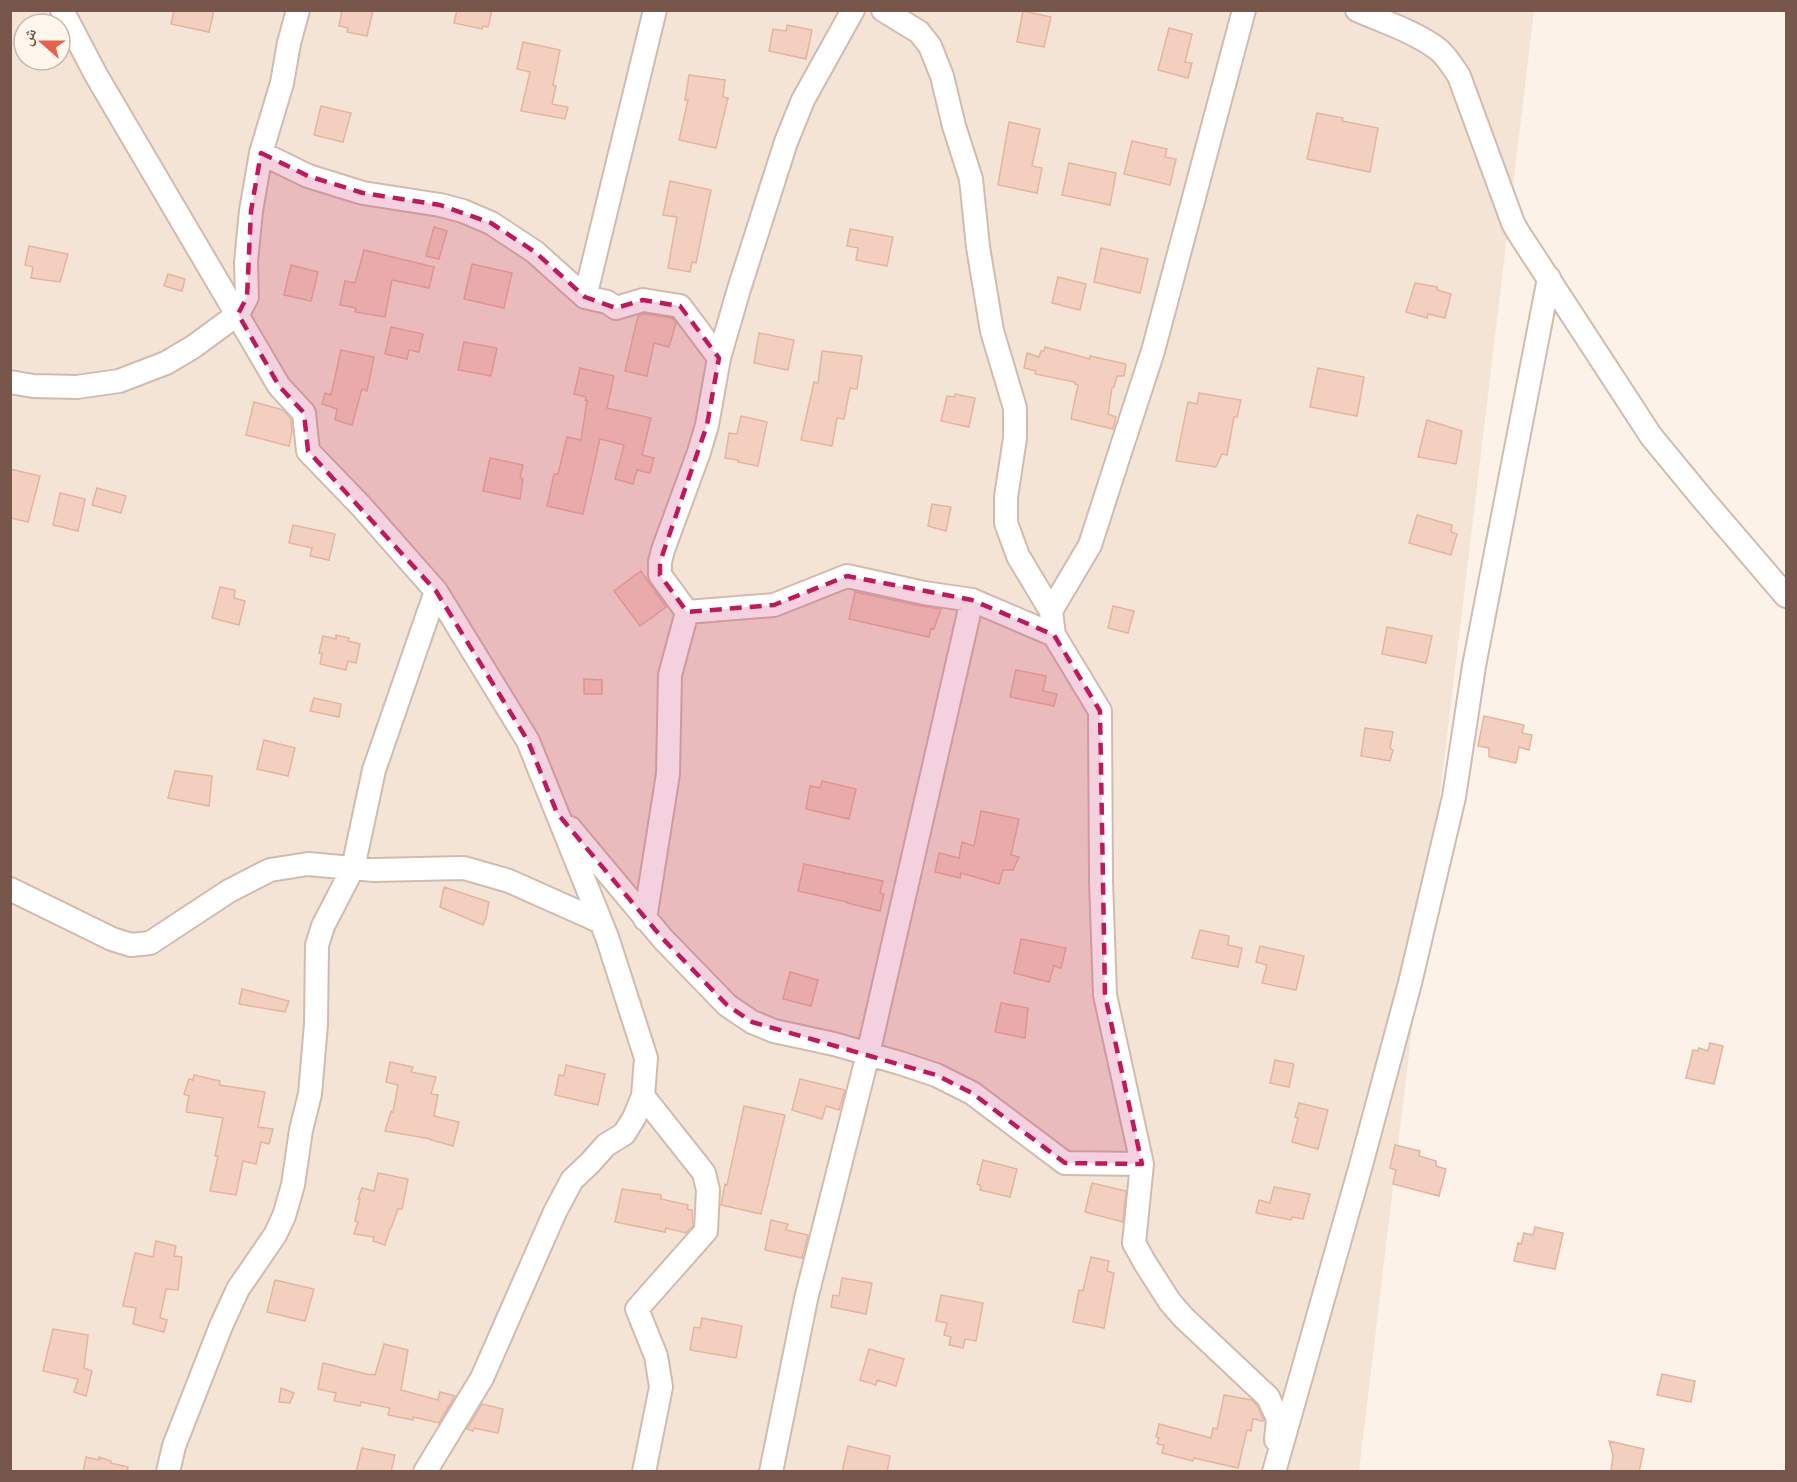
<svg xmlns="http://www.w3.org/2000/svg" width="1797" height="1482" font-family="'Nunito Sans','Noto Naskh Arabic',sans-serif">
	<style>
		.residential { fill: #f4e4d6; fill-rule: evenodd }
		.building { fill: #f2cfbf; stroke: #e5b49f; stroke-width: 1.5 }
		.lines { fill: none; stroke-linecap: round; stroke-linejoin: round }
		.minor-casing { stroke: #d1bbaf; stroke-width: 26 }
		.minor { stroke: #fff; stroke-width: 22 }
		.marked { fill: #c2185b; fill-opacity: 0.2; stroke: #c2185b; stroke-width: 4.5; stroke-dasharray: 12 8; stroke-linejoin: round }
	</style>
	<rect width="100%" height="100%" fill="#fcf2e7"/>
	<path class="residential" d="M10 11H1534L1359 1471H11ZM24 24H60V60H24Z"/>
	<path class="building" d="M174 10H214L209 32 171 24Z
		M342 10H373L367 36 347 32 348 28 339 26Z
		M457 10H492L488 27 483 26 482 29 454 23Z
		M1023 11 1051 17 1044 47 1017 42Z
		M787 25 812 30 806 59 769 51 773 29 786 31Z
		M1169 28 1192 34 1185 62 1192 63 1188 78 1158 70Z
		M523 42 560 50 553 85 556 86 552 104 568 107 565 119 521 111 530 72 517 69Z
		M689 75 725 80 723 97 728 98 716 148 679 140 688 100H685Z
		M321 106 351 113 343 142 314 135Z
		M1317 113 1343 118 1342 121 1378 128 1370 172 1307 159Z
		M1009 122 1040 129 1032 166 1042 168 1037 193 998 185Z
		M1132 141 1167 149 1165 157 1176 159 1170 185 1124 174Z
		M1069 163 1116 173 1110 205 1062 195Z
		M670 181 711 190 696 263 692 262 690 272 668 268 677 217 663 215Z
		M434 227 447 231 439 259 426 256Z
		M850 229 893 237 887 266 856 260 858 248 847 246Z
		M29 246 68 254 60 282 31 278 33 267 25 265Z
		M1101 248 1148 259 1140 293 1094 282Z
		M364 250 434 267 429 288 392 280 385 317 355 312 356 308 340 305 345 281 355 283Z
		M472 264 512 273 504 308 464 299Z
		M291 265 318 272 311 301 284 295Z
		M168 274 185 279 182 291 164 286Z
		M1058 277 1086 284 1080 310 1052 303Z
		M1415 283 1437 287V290L1451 294 1445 318 1428 314 1427 318 1406 312Z
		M644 314 672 318 676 323 669 347 654 343 647 376 625 371 638 316Z
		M391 327 423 334 419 352 409 350 407 359 385 354Z
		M759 333 794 340 788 370 754 363Z
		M464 342 497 348 491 376 458 370Z
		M1045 347 1090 359V356L1126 364 1124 376H1117L1114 387 1112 388 1108 414 1116 417 1113 429 1071 419 1078 385 1075 384V382L1035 374 1036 371 1024 368 1027 353 1039 357 1041 351H1044Z
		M341 350 374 357 367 391 362 389 352 425 335 420 337 409 322 404 325 393 331 395Z
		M822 351 862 356 857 389 850 388 844 419 837 418 832 446 801 440 814 382 818 383Z
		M580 368 614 376 607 408 651 418 642 455 654 458 650 473 637 470 633 484 615 479 624 445 600 439 583 514 547 506 554 474H558L567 437 581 440 587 400H585L586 397 574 394Z
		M1318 368 1364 377 1357 416 1310 407Z
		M1199 393 1241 400 1237 417H1234L1227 455 1222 454 1216 467 1176 461 1188 402 1197 404Z
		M955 394 975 398 969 427 941 421 947 396 955 397Z
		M254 402 283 410 291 419 292 432 289 446 246 435Z
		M741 416 767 422 758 466 738 462V460L725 458 729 433 737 434Z
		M1427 420 1462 431 1456 464 1418 457Z
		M490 458 523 465 520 478 523 479 520 499 483 491Z
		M10 469 40 476 28 522 10 518Z
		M97 488 126 496 121 513 92 505Z
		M60 493 85 499 78 531 53 525Z
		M932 504 951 507 946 531 928 526Z
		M1417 515 1452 525 1451 532 1457 534 1451 555 1409 543Z
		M293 525 335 534 329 560 310 556 312 548 289 543Z
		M641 571 666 607 640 626 614 591Z
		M220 587 235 590 234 598 245 601 239 625 212 618Z
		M855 592 921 606 941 609 934 629 931 628 929 637 849 619Z
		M1113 606 1134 611 1128 633 1108 628Z
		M1387 627 1432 636 1426 663 1382 654Z
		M336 635 349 638 348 641 360 644 356 663 348 661 346 670 320 664 322 653H319L323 636 336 639Z
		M1016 670 1046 676 1043 691 1057 694 1054 706 1010 697Z
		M584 679 602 680V694H584Z
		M314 698 341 704 339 717 310 711Z
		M1484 716 1524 725 1522 733 1532 735 1529 750 1519 747 1516 763 1489 757V748L1478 746Z
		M1365 728 1393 732 1390 748 1393 750 1390 761 1361 756Z
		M264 740 295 748 288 776 257 769Z
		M175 771 212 776 209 806 168 798Z
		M822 781 856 789 849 819 806 809 810 786 820 788Z
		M981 811 1019 819 1011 855 1019 857 1013 870H1003L999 884 961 873 960 878 935 872 939 853 959 858 962 842 974 846Z
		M804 864 883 881 880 893 884 894 880 911 847 903V902L798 891Z
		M444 887 489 902 486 918 483 925 440 907Z
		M1200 930 1229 936 1228 945 1242 948 1238 967 1192 958Z
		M1021 939 1066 948 1061 968 1054 966 1049 982 1014 973Z
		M1260 946 1304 956 1296 990 1262 983 1267 965 1256 962Z
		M790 972 818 980 811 1006 783 999Z
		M242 989 289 1001 285 1012 239 1004Z
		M1001 1003 1028 1008 1025 1038 995 1032Z
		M1710 1043 1723 1046 1714 1084 1686 1078 1693 1050 1698 1051 1699 1048 1708 1051Z
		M1275 1060 1294 1064 1289 1087 1270 1083Z
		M390 1062 413 1067 411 1072 436 1077 431 1094 438 1095 434 1116 459 1122 453 1146 431 1140V1139L385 1131 391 1111 393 1112 398 1085 386 1082Z
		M566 1065 605 1074 598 1105 555 1095 559 1075 564 1076Z
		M194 1075 220 1081 219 1085 265 1092 258 1127 273 1129 269 1144 261 1142 256 1164 243 1161 236 1195 210 1191 218 1156H215L223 1118 186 1112 189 1096 184 1094 189 1079 193 1080Z
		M800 1079 845 1090 839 1110 826 1106 822 1119 792 1110Z
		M1299 1103 1328 1110 1318 1149 1292 1142 1298 1118 1295 1117Z
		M744 1106 785 1115 761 1214 721 1205 725 1184 727 1185Z
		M1395 1145 1420 1151 1419 1156 1436 1161V1166L1446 1169 1439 1196 1393 1184 1396 1170 1390 1168Z
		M983 1160 1017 1169 1010 1197 980 1190 981 1186 977 1184Z
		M378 1173 408 1179 402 1209H398L391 1228H390L385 1245 373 1241 374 1237 354 1234 358 1222 355 1221 360 1199H358L362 1188 374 1191Z
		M1092 1183 1126 1191 1123 1222 1085 1212Z
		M1274 1187 1310 1194 1303 1219 1292 1217 1291 1220 1256 1213 1259 1200 1270 1203Z
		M622 1189 661 1195V1199L688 1205 687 1209 692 1210 693 1226 686 1233 666 1228 665 1232 615 1222Z
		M771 1220 788 1224 786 1230 808 1235 802 1258 765 1250Z
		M1535 1227 1563 1233 1555 1269 1514 1261 1518 1243 1521 1244 1524 1233 1533 1235Z
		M156 1241 176 1246 174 1256 182 1257 178 1290 166 1289 160 1318 167 1320 164 1332 133 1324 136 1308 123 1306 135 1253 153 1257Z
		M1091 1257 1109 1261 1107 1271 1114 1273 1104 1328 1073 1322 1079 1290 1083 1291Z
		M842 1278 872 1283 866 1314 831 1307 833 1295 839 1296Z
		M275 1280 314 1289 305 1321 267 1312Z
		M941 1295 983 1303 976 1341 965 1339 963 1348 949 1345 951 1337 944 1335 947 1323 936 1321Z
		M702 1318 742 1326 736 1358 690 1350 694 1327 700 1328Z
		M53 1329 88 1335 84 1368 92 1371 86 1396 74 1392 78 1379 43 1371Z
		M384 1344 408 1350 401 1390 438 1400 440 1392 455 1396 439 1423 413 1417V1420L388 1415 390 1408 361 1402 360 1406 334 1401 336 1393 318 1389 323 1363 370 1375 371 1374 375 1375Z
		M869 1349 904 1359 896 1386 877 1380 876 1385 860 1380Z
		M1662 1374 1695 1381 1691 1402 1657 1395Z
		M281 1388 294 1393 290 1403 279 1402Z
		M1224 1395 1252 1400 1257 1405 1263 1419V1421L1253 1419 1251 1431 1247 1430 1238 1468 1194 1458 1193 1461 1162 1453 1164 1445 1157 1444 1159 1438 1156 1437 1159 1424 1211 1438 1213 1428 1217 1429Z
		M482 1404 503 1409 498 1433 474 1428 473 1431 467 1429Z
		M1609 1441 1644 1449 1639 1472H1611L1613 1455Z
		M848 1446 890 1456 887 1472H842Z
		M362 1448 395 1455 391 1472H356Z
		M86 1457 99 1460V1457L111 1461V1463L128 1467 127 1472H83Z"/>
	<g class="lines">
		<defs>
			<path id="minor" d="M62 10 96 75 279 386 304 413 308 451 361 506 436 591 528 741 607 937 646 1058 643 1096 634 1118 624 1134 606 1145 590 1163 572 1180 555 1212 482 1378 425 1472
				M883 10 919 32 930 46 942 76 954 126 971 179 978 247 992 331 1015 408V438L1006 497V523L1018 556 1051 611 1054 635 1100 711 1101 881 1105 995 1142 1164
				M1357 10C1384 22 1416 32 1439 50 1447 57 1453 67 1459 76L1513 223 1518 232 1651 436 1702 498 1786 596
				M261 153 308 176 363 193 440 205 463 211 491 223 535 252 585 297 607 302 616 308 643 300 680 306 719 358
				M585 297 655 10
				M10 382 33 386 77 387 119 381 166 363 193 347 238 314 247 297 246 262 251 211 261 153 282 83 289 43 298 10
				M1051 611 1090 545 1122 446 1153 351 1244 10
				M687 612 774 605 847 576 924 593 972 600 1054 635
				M570 828 663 939 727 1005 752 1022 774 1031 834 1044 900 1063 936 1075 972 1093 1065 1163 1142 1164 1134 1243 1145 1263 1170 1302 1184 1318 1268 1397 1278 1419 1276 1440
				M10 889 112 939 131 945 150 943 229 891 270 870 308 864 374 870 464 868 509 881 601 922
				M645 919 668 774 670 675 687 612 660 575V562L663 550 699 452 707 425 719 358 739 289 786 142 803 100 853 10
				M643 1096 704 1173 708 1190 706 1231 637 1309 656 1356 661 1387 644 1472
				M168 1472 174 1446 221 1326 238 1289 275 1235 284 1216 293 1185 301 1130 310 1094 316 1024 317 945 323 926 353 868 374 770 436 591
				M771 1472 806 1299 868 1054 972 600
				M1274 1472 1361 1165 1410 983 1454 797 1474 666 1549 278"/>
		</defs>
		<use href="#minor" class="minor-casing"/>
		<use href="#minor" class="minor"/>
	</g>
	<path class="marked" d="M261 153 308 176 363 193 440 205 491 223 535 252 585 297 616 308 643 300 680 306 719 358 707 425 660 562V575L687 612 774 605 847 576 972 600 1054 635 1100 711 1105 995 1142 1164 1065 1163 972 1093 936 1075 752 1022 727 1005 663 939 557 813 528 741 436 591 308 451 304 413 279 386 238 314 247 297 251 211Z"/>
	<rect width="1797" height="1482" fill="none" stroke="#77574b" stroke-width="24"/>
	<g transform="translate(42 42) rotate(291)"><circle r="28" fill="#fff7ee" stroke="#c9b7ad" stroke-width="1.5"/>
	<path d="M0-4.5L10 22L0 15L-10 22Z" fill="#e6624d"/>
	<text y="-9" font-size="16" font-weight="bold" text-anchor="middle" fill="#77574b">ش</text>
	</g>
</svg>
